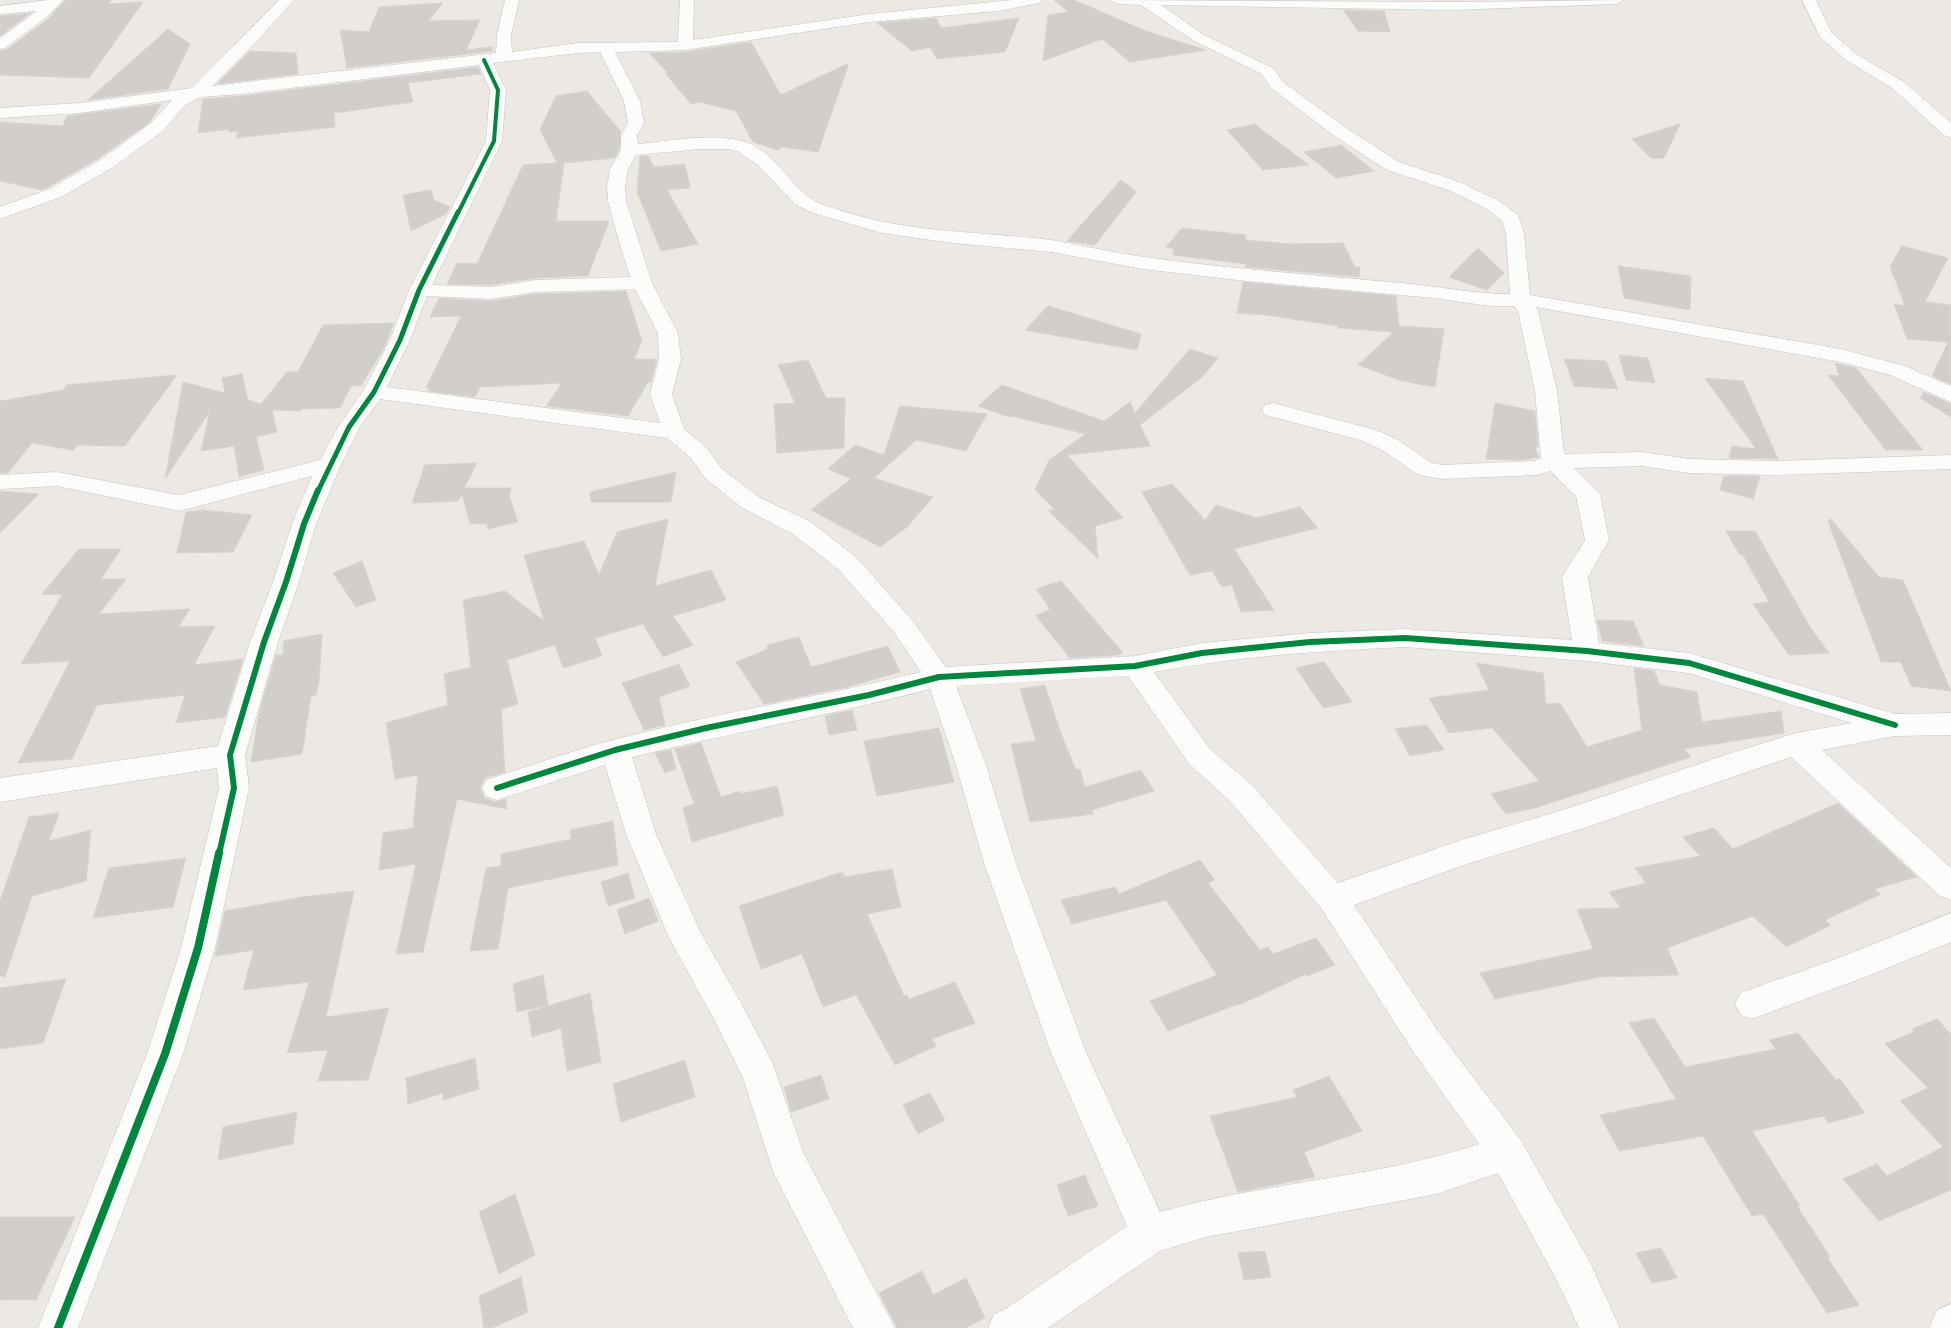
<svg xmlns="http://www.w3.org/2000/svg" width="1951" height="1328" font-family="Inter,sans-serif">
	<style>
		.building { fill: #d1cecb; stroke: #d7d4d0 }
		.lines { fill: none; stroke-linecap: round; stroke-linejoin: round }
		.minor-casing { stroke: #c5c4c5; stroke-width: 1 }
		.minor { fill: #fcfcfb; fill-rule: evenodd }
		.cycleway-far3-casing { stroke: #fff; stroke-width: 5.5 }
		.cycleway-far2-casing { stroke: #fff; stroke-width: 8 }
		.cycleway-far1-casing { stroke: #fff; stroke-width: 9 }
		.cycleway-casing { stroke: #fff; stroke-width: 11 }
		.cycleway-far3 { stroke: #00873e; stroke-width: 4 }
		.cycleway-far2 { stroke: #00873e; stroke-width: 5 }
		.cycleway-far1 { stroke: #00873e; stroke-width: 6 }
		.cycleway { stroke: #00873e; stroke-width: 8 }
	</style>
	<rect width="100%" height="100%" fill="#ece8e4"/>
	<path class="building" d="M65 0H112L108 4 143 2 89 78 0 75V51L6 50 48 19Z
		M1054 0H1074L1148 32 1206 50 1130 62 1102 39 1043 61 1048 15 1069 12Z
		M443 3 428 21 480 20 466 50 492 47 493 51 347 68 340 30 369 32 379 7Z
		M1343 10 1384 11 1390 32 1358 31Z
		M31 13 0 36V16Z
		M936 18 941 28 1019 18 1005 52 937 59 930 47 912 51 877 23Z
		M168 29 190 44 168 89 88 100Z
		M751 42 781 95 849 63 818 152 782 147 777 150 753 142 736 111 700 102 691 104 665 73H668L649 53 685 52Z
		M250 51 296 53 298 74 217 84Z
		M478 67 481 74 408 83 413 102 334 113 335 127 236 138 238 131 229 132 230 129 198 133 203 99 241 96Z
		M587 91 621 132 619 150 614 158 564 163 556 221H609L588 276 535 278 492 285 447 284 457 263 477 264 523 165 557 163 540 130 556 96Z
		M161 104 150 122 99 158 48 187 42 190 0 181V122L63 126 67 116Z
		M1255 124 1266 133 1309 165 1263 170 1227 130Z
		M1680 124 1664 158H1651L1632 139Z
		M1341 145 1374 171 1336 178 1304 152Z
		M640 156H648L654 167 685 164 690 188 667 190 698 244 661 251 637 192Z
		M1121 180 1136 192 1095 245 1067 241Z
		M431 190 434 200 450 207 446 214 411 231 403 195Z
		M1182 228 1246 235 1245 240 1291 244 1343 243 1355 267H1360L1359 277 1245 267 1246 264 1173 255 1174 249 1166 247Z
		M1902 246 1948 258 1925 302 1951 305V384L1932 376 1948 342 1907 339 1894 304 1905 306 1890 266Z
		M1478 248 1504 273 1487 290 1449 277Z
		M1618 266 1691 276 1690 310 1624 298Z
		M1243 282 1396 296 1399 326 1444 329 1435 387 1402 381 1358 365 1394 332 1338 328V326L1266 315 1237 313Z
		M626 291 642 341 634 359H657L651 382H648L628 416 546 406 562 383 480 387 475 397 428 391 430 388H426L461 316 430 317 439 298 492 301 535 294Z
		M1048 306 1141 334 1137 350 1025 330Z
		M394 323 385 346 361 386H351L340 408 302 409 300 411 272 410 277 432 256 437 264 470 239 477 234 446 201 451 210 411 165 479 183 382 225 393 222 378 242 374 248 400 261 404 287 372H298L323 325Z
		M1190 349 1218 358 1202 377 1140 425 1150 446 1067 455 1123 518 1095 526 1098 559 1048 510H1055L1035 490 1049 460 1086 434 1011 416 1009 417 978 406 1002 385 1104 421 1130 402 1135 413Z
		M1619 355 1648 358 1655 383 1626 380Z
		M1564 359 1606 361 1618 389 1574 386Z
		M808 360 826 398H845L844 448 777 453 774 404 795 403 778 365Z
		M1835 363 1856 368 1923 450H1886L1828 375 1839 376Z
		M177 375 125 446 78 445 73 450 32 443 8 473H0V401L64 390 66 385Z
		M1705 378 1743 381 1778 459 1729 458 1732 446 1756 449Z
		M1924 392 1951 404V417L1920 398Z
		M1495 403 1535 411 1538 447 1534 446 1539 457 1522 460 1486 459Z
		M900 406 987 414 966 451 916 440 874 478 933 497 907 527 880 547 811 510 851 479 828 469 855 445 884 455Z
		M477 463 464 488H511L509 496 518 522 488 529 487 524H470L462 494 458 501 412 503 425 465Z
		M676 472 671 502H591L590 492Z
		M1724 476H1760L1753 499 1720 490Z
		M1172 484 1205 520 1216 505 1257 518 1300 507 1318 528 1234 549 1274 610 1241 612 1232 585 1222 587 1212 571 1190 575 1142 492Z
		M0 491 39 494 0 533Z
		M203 510 252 515 233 552 177 553 186 512Z
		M668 519 655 586 711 570 726 600 673 616 693 645 663 657 643 624 595 638 602 656 563 668 555 645 507 660 518 704 501 709 505 772 485 778 480 789 485 798 496 802 506 799 507 809 457 799 423 952 396 954 416 864 379 870 383 833 413 828 418 775 395 779 386 723 448 705 444 674 471 667 463 600 505 591 544 621 524 555 584 541 599 575 617 532Z
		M1831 519 1879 577 1903 580 1951 691 1911 686 1901 662H1881L1828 521Z
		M1726 531H1755L1810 627 1829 653 1789 655 1753 604 1769 602 1743 555H1740Z
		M79 549H121L101 579H126L99 614 190 609 178 627 215 626 194 665 243 659 225 717 176 723 185 695 97 705 72 759 18 763 70 661 21 664 62 595 42 594Z
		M362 561 376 600 356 607 333 573Z
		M1061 581 1123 653 1117 655 1070 658 1036 616 1050 609 1036 589Z
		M1597 620 1633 621 1644 646 1602 641Z
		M322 634 319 682 316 695 311 696 302 754 251 762 259 713 276 655H283L284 641Z
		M799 637 811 667 888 646 900 672 847 687 764 704 736 662 768 649 767 645Z
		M1324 662 1352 702 1323 708 1296 668Z
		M1476 663 1543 673 1546 704 1560 703 1587 747 1642 730 1634 668 1654 671 1660 685 1697 692 1702 722 1781 711 1784 733 1684 749 1691 757 1535 808 1506 814 1491 794 1539 781 1492 728 1449 733 1429 698 1489 690Z
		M679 664 690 686 659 697 665 725 644 730 622 683Z
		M1045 685 1060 731 1076 770 1080 769 1085 787 1141 770 1154 791 1092 810 1093 814 1030 822 1011 744 1036 741 1020 689Z
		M852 710 857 730 829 735 825 716Z
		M1427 725 1444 750 1410 756 1395 729Z
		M939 728 954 782 877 796 864 741Z
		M701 743 721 797 740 791V794L777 786 784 815 692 842 683 808 694 804 675 749Z
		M671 750 676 769 665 773 655 753Z
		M1838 803 1917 877 1874 889 1881 894 1825 920 1831 925 1786 947 1753 916 1667 948 1679 975 1600 977 1495 999 1480 973 1593 949 1577 909 1621 908 1609 892 1646 883 1635 868 1700 856 1683 837 1714 828 1733 849Z
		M59 813 49 841 91 830 86 881 32 896 5 977 0 976V901L29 817Z
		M613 821 618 865 508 888 498 949 470 951 486 868 501 866V854L571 839 570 830Z
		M186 858 173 907 93 918 109 868Z
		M1200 860 1215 880 1208 883 1260 950 1268 947 1273 954 1316 938 1335 965 1307 976 1306 974 1239 1005 1238 1004 1168 1031 1150 1001 1217 975 1166 900 1072 924 1061 900 1115 887 1119 894Z
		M892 869 901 907 867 914 904 996 907 995 909 999 955 982 975 1023 932 1039 936 1046 895 1065 856 995 823 1007 802 954 761 969 739 906 842 872 845 877Z
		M628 873 635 898 608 906 601 882Z
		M354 891 326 1017 389 1008 368 1080 318 1081 328 1050 287 1053 309 982 243 990 254 950 215 956 225 911 302 897Z
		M649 898 658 921 625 934 617 910Z
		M543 975 548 1005 517 1012 513 984Z
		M66 979 43 1043 0 1049V988Z
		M590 993 601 1062 567 1071 561 1028 532 1037 528 1012Z
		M1654 1018 1685 1067 1776 1049 1769 1040 1798 1033 1836 1080 1840 1079 1865 1113 1828 1123 1824 1116 1752 1131 1800 1206H1797L1830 1257H1827L1859 1305 1827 1313 1763 1214 1752 1216 1703 1136 1619 1151 1600 1115 1676 1099 1629 1023Z
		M1937 1019 1951 1034V1190L1879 1221 1843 1179 1877 1164 1887 1176 1943 1147 1900 1101 1928 1088 1885 1044 1914 1032 1912 1029Z
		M475 1058 479 1089 443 1100V1093L408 1104 406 1078Z
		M685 1060 695 1097 621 1122 613 1084Z
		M821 1075 829 1099 791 1112 784 1087Z
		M1329 1076 1362 1131 1304 1152 1315 1177 1238 1192 1210 1116 1297 1097 1293 1090Z
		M930 1093 945 1120 918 1134 903 1105Z
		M297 1112 293 1144 218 1160 223 1127Z
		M1085 1175 1098 1206 1068 1216 1057 1185Z
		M515 1194 535 1255 499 1274 479 1212Z
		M0 1217H75L36 1300H0Z
		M1661 1248 1677 1278 1652 1283 1636 1253Z
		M1265 1251 1271 1277 1244 1280 1238 1253Z
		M922 1271 933 1295 966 1278 985 1318 965 1328H897L879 1293Z
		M521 1277 528 1312 492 1328H484L479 1296Z"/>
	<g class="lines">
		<defs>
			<path id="minor" d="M48 0H63L47 17 5 48 0 49V38L37 11 0 14V6Z
				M279 0H294L253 45 212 86 496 53 497 35 505 0H519L511 35 512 52 578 43 678 42 680 0H694L693 40 870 14 1013 0H1042L1040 3 998 11 870 22 685 50 615 52 640 101 644 123 637 135 638 144C671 141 720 131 751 144 774 155 788 180 807 196 821 207 866 218 884 222 939 233 995 233 1051 240 1082 245 1113 253 1144 257 1230 269 1316 275 1401 283 1437 286 1473 294 1510 294L1506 234 1502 221 1487 209 1448 190 1387 170 1337 138 1271 88 1262 74 1194 41 1141 5 1117 4 1110 0 1451 2 1624 0 1617 4 1451 10 1161 5 1204 35 1273 68 1283 82 1349 130 1399 162 1460 182 1499 201 1518 215 1524 234 1530 295 1841 349 1905 366 1951 386V402L1890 375 1841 362 1536 307 1538 311 1557 391 1564 454 1642 452 1689 459 1777 461 1951 455V469L1777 475 1689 473 1642 466 1574 468 1600 494 1609 540 1588 577 1599 643 1689 653 1895 714 1951 713V735L1895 736 1822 750 1951 868V900L1940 896 1791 757 1581 829 1467 864 1354 905 1438 1031 1520 1139 1590 1262 1620 1328H1579L1562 1290 1498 1173 1437 1194 1206 1237 1160 1251 1048 1328H988L994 1314 1007 1308 1127 1226 1051 1053 984 863 955 762 930 689C831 715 731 733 632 757L656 834 700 931 740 1001 773 1064 803 1152 895 1328H853L773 1172 743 1078 716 1023 669 938 626 834 605 765 497 800 486 796 482 788 486 780C530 766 573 750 617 739 717 713 820 697 921 672L894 632 838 569 793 534 741 507 706 479 690 457 667 438 380 399 360 427 341 465 316 524 299 582 278 642 245 755 249 788 215 948 183 1054 78 1328H38L147 1054 181 948 219 788 217 768 0 802V778L218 746 250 642 273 582 292 524 312 476 179 511 57 486 0 489V475L57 472 179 495 320 460 338 427 363 391 390 340 409 290 486 141 490 90 479 65 241 94 201 97 184 106 163 131 112 168 61 197 0 219V207L49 189 100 160 151 123 172 100 80 113 0 118V108L80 103 192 88ZM600 52 624 101 628 123 621 135V150L610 169 607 187 608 201 616 231 630 277 535 280 492 287 432 285 502 141 506 90 493 63 578 53ZM700 149H729L739 152 759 166 796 205 816 214 882 233 953 243 1051 252 1143 269 1246 281 1434 298 1490 306H1514L1518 311 1535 391 1541 458 1534 461 1442 465 1432 463 1398 440 1376 430 1273 403 1265 405 1262 410 1265 415 1360 440 1382 450 1417 474 1425 476 1442 479 1538 475 1550 471 1576 496 1585 540 1562 577 1572 640 1405 629 1310 633 1202 643 1135 656 946 667 912 620 856 557 811 522 759 497 722 469 706 447 684 429 672 394 681 359 678 333 652 283 626 201 625 187 628 169 636 155ZM635 289 658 333 659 359 650 394 660 423 387 387 410 340 427 296 492 299 535 292ZM1405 647 1587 661 1688 673 1852 723 1796 733 1731 753 1566 809 1461 840 1338 883 1251 784 1210 749 1154 672C1237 656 1321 651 1405 647ZM1128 676 1190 765 1229 800 1321 908 1414 1053 1479 1144C1376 1178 1265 1182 1160 1212L1086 1052 1016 863 985 762 956 686Z
				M1802 0H1816L1831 32 1856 54 1904 82 1951 123V137L1945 136 1892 88 1846 60 1820 37Z
				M1951 913V942L1868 976 1752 1019 1740 1015 1735 1004 1740 993 1844 956Z
				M1951 1304V1328H1929L1937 1310Z"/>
		</defs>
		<use href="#minor" class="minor-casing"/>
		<use href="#minor" class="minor"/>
		<defs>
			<path id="cycleway-far3" d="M458 213 494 141 498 90 484 60"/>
			<path id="cycleway-far2" d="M318 491 349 427 374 392 400 340 419 290 458 212"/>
			<path id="cycleway-far1" d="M497 788 615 750 706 728 869 695 939 677 1135 666 1202 653 1310 642 1405 638 1587 651 1689 663 1895 725
				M219 854 234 788 230 755 264 642 286 582 304 524 318 490"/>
			<path id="cycleway" d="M58 1328 165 1054 198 948 219 853"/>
		</defs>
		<use href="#cycleway-far3" class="cycleway-far3-casing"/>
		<use href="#cycleway-far2" class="cycleway-far2-casing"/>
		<use href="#cycleway-far1" class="cycleway-far1-casing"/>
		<use href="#cycleway" class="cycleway-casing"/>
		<use href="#cycleway-far3" class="cycleway-far3"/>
		<use href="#cycleway-far2" class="cycleway-far2"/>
		<use href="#cycleway-far1" class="cycleway-far1"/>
		<use href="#cycleway" class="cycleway"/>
	</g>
</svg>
